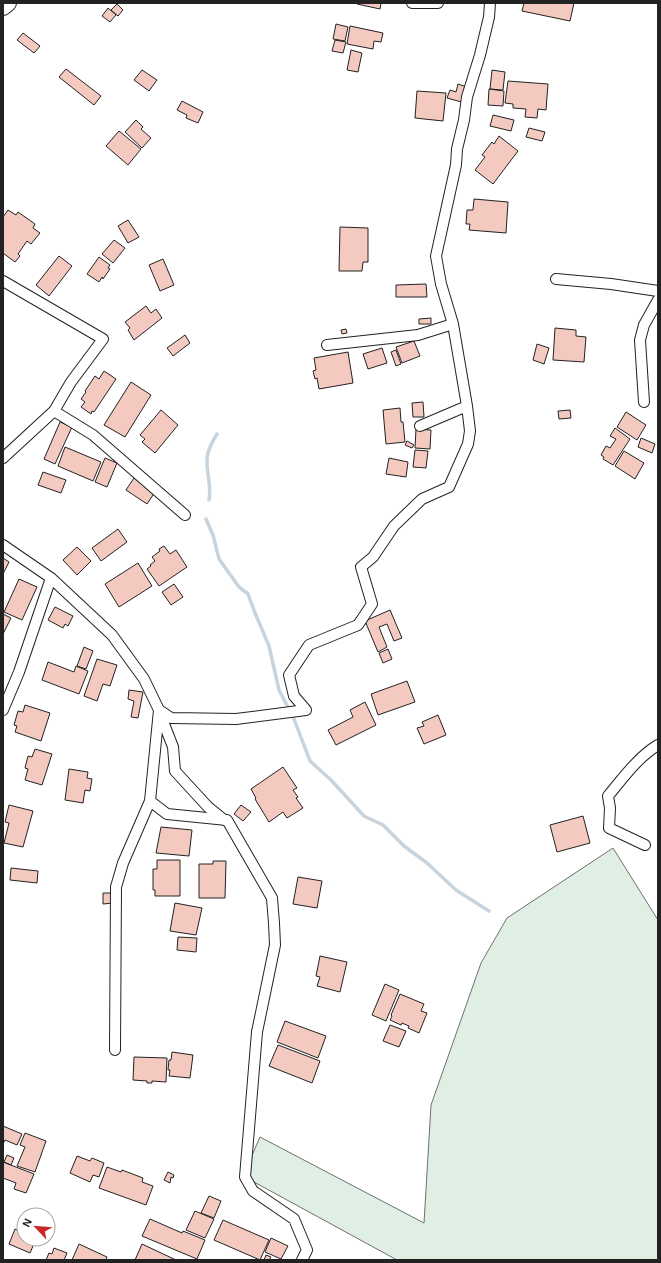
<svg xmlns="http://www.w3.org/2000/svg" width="661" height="1263" font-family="Arial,sans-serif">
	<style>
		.green { fill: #e0efe3; stroke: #6f6f6f }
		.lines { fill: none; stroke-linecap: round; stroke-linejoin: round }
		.stream { stroke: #c7d3dd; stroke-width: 3.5 }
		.building { fill: #f3c9c0; stroke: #222 }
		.minor-casing { stroke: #222; stroke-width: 12 }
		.primary-casing { stroke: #222; stroke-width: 18 }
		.minor { stroke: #fff; stroke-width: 10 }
		.primary { stroke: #fff; stroke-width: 16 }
	</style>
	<rect width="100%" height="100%" fill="#fff"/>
	<path class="green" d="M613 848 658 920V1260H397L243 1176 260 1137 424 1223 431 1105 481 963 507 918Z"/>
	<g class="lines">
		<path class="stream" d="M209 500C212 486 206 472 207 458 208 449 212 442 217 434
			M206 519 213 535 219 559 239 587 248 594 255 613 269 646 279 690 294 719 310 761 331 780 364 816 383 825 404 846 427 863 456 890 489 911"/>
	</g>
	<path class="building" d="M357 3H381L380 9 357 4Z
		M524 3H574L570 21 522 11Z
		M117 4 123 10 118 16 111 10Z
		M108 8 116 15 110 22 102 16Z
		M336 24 348 27 345 41 333 39Z
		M350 26 383 33 381 42 374 41 373 49 347 44Z
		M23 33 40 46 34 53 17 40Z
		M335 40 346 42 343 53 332 51Z
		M351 50 362 53 358 72 347 70Z
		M66 69 101 96 94 105 59 77Z
		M142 70 157 80 149 91 134 80Z
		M492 70 505 72 503 90 490 89Z
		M508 81 548 84 546 110 538 109 537 118 525 117 526 109 513 108V104L505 103Z
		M458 84 470 88 465 103 447 98 450 90 456 92Z
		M489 89 504 91 503 106 488 105Z
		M417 91 446 93 443 121 415 118Z
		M182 101 203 112 198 123 186 118 187 115 177 110Z
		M493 115 514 120 511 131 490 126Z
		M136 120 143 127 141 129 151 138 142 148 125 132Z
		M529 128 545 132 542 141 526 137Z
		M119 131 141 149 128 165 106 146Z
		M499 136 518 151 493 184 475 170 485 157 482 155 492 142 494 144Z
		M474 199 508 202 506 233 469 230 470 224H466L467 210H473Z
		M8 210 16 215 18 212 35 224 33 228 40 233 31 244 27 241 18 254 20 256 15 262 3 253V217Z
		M128 220 139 237 128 243 118 226Z
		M340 227 368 228V262H363L362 271H339Z
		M114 240 125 248 113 263 102 254Z
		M59 256 72 266 49 296 36 285Z
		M99 257 110 265 108 268 110 269 103 279 102 277 99 282 87 274Z
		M163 259 174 285 160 291 149 265Z
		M426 284 427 297H396V285Z
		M146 306 151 313 156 309 162 318 134 340 128 330 130 328 125 322Z
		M431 318V324H419V319Z
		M555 328 576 330V336L586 337 584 362 553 360Z
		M346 329 347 333 342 334 341 330Z
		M185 335 190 343 173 356 167 348Z
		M414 341 420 356 402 363 396 347Z
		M537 344 549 348 544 364 533 360Z
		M382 348 387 363 368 369 363 354Z
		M396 350 401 364 396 366 391 352Z
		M348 352 353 383 319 389 317 378 315 379 313 371 316 370 314 358Z
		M104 371 116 379 94 412 92 411 91 414 81 407 85 402 81 399 86 392 85 391 95 376 99 379Z
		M131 382 151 395 125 437 104 425Z
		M423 402 424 417H413L412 403Z
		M400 408 401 422H403L405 442 386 444 383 410Z
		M161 410 178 425 155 453 142 442 145 439 140 435Z
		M570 410 571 418 559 419 558 411Z
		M626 412 646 425 637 440 617 427Z
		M60 422 72 427 55 464 44 459Z
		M615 428 630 439 613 465 603 459 604 457 601 455 606 446 610 448 616 439 610 436Z
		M416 429 431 430 430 449 415 448Z
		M641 438 655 444 652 453 638 447Z
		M407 441 414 445 412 448 405 445Z
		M65 447 101 462 93 481 58 466Z
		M415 450 428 451 426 468 413 467Z
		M624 451 644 463 635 479 615 466Z
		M105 458 117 463 107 487 95 482Z
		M389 458 408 462 406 477 386 474Z
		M43 472 66 480 61 493 38 485Z
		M134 478 155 492 147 504 126 490Z
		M118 529 127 542 101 561 92 548Z
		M164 546 170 554 176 550 187 567 159 586 147 569 151 566 150 565 155 561 152 557 160 551 159 549Z
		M77 547 91 561 77 575 63 560Z
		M3 558 9 562 3 574Z
		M138 563 152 586 119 607 105 584Z
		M19 579 37 587 22 620 4 612Z
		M174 584 183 597 171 605 162 592Z
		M55 607 73 616 68 626 65 624 63 628 48 620Z
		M390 610 402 638 394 641 387 624 379 627 387 647 378 652 365 621Z
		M3 614 11 618 3 634Z
		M84 647 93 651 86 669 77 666Z
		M388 649 392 659 383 663 379 653Z
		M97 659 117 665 110 686 103 684 97 701 84 696Z
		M48 662 74 672 76 666 88 671 79 694 42 680Z
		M407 681 415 702 378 715 371 694Z
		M129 690 143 692 138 718 131 717 134 701 128 699Z
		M365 702 376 725 336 745 328 730 353 717 350 710Z
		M25 705 50 713 41 741 15 732 17 726 14 725 18 711 23 712Z
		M438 715 446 735 424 744 417 728 424 726 422 722Z
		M35 749 52 754 42 785 25 780 28 769 25 768 28 756 32 757Z
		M283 767 297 788 293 790 298 797 296 798 303 808 287 818 283 812 269 822 255 799 256 798 251 789Z
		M69 769 88 772 87 778 92 779 90 791 85 790 83 803 65 800Z
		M9 805 33 811 23 847 4 843 9 823 5 822Z
		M241 805 251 812 243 821 234 814Z
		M583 816 590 843 557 852 550 825Z
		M161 827 192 830 189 856 156 853Z
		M157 860H180V896H155V890H153V869H157Z
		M213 861H226L225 898H199V864H213Z
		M11 868 38 871 37 883 10 880Z
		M298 877 322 881 317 908 293 904Z
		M103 893H113V903L103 904Z
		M175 903 202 908 196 935 170 931Z
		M178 937 197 938 196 952 177 950Z
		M320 956 347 962 340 992 317 986 320 977 316 976Z
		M385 984 399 990 386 1021 372 1015Z
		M400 994 424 1004 421 1011 427 1013 419 1033 408 1028 409 1026 402 1023 401 1025 390 1020 392 1016 391 1015Z
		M285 1021 326 1036 318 1058 277 1042Z
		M390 1025 406 1031 399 1047 383 1041Z
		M278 1045 320 1061 312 1083 269 1066Z
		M172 1052 193 1055 190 1078 169 1076 170 1070H168L169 1060H171Z
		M134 1057 167 1058 166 1082 152 1081V1083H147V1081L133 1080Z
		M3 1126 22 1134 17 1145 5 1140 3 1144Z
		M25 1133 46 1141 35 1172 17 1166 25 1147 20 1145Z
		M7 1155 14 1158 11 1165 4 1162Z
		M77 1156 90 1161 92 1158 104 1163 99 1177 93 1175 90 1182 70 1173Z
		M3 1162 34 1174 26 1193 14 1189 16 1183 3 1178Z
		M107 1167 121 1172 122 1170 143 1178 142 1182 153 1186 146 1205 99 1188Z
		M168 1172 174 1175 173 1178 171 1177 170 1183 164 1180Z
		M209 1196 221 1201 214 1218 201 1213Z
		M195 1211 214 1219 205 1238 186 1230Z
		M150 1219 182 1233 183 1231 205 1240 197 1259 142 1236Z
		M223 1220 269 1240 260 1260 214 1240Z
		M15 1229 24 1233V1239H36L30 1253 9 1244Z
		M271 1238 288 1246 281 1259 265 1252Z
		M79 1244 107 1257 106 1260H72Z
		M142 1244 176 1260H135Z
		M54 1248 67 1253 64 1260H46L49 1253 52 1254Z
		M266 1255 271 1257 269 1260H264Z"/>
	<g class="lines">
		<defs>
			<path id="minor" d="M412 3H438
				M556 279 611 284 658 291
				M3 281 103 339 71 382 54 411 93 435 185 515
				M327 345 418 335 453 324
				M644 402 640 340 644 325 658 300
				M420 426 467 406
				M3 458 54 411
				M3 545 51 578 112 635 144 679 159 710 150 801 167 814 227 820 272 898 274 923 275 945 257 1032 245 1177 253 1191 294 1219 307 1250 302 1260
				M3 710 19 672 51 578
				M159 710 171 718 236 719 306 710
				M306 710 294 696 289 675 309 645 358 625 372 604 361 567 373 557 394 526 422 499 449 487 468 444 470 431 467 406 453 324 441 284 436 256 456 165 457 149 464 120 467 97 480 55 489 17 490 3
				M159 711 173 747 175 771 208 807 224 820
				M645 845 609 828 610 808 608 796C623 778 638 757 658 745
				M115 1050 116 887 123 863 150 801"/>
			<path id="primary" d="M3 7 8 3"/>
		</defs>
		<use href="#minor" class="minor-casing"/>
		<use href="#primary" class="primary-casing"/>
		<use href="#minor" class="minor"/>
		<use href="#primary" class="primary"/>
	</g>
	<rect width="661" height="1263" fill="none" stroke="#222222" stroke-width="8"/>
	<g transform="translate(36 1227) rotate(296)"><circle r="19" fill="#ffffff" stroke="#a7a7a7"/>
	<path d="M0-3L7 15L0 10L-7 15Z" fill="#c62828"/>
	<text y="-6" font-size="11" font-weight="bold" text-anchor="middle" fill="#222222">N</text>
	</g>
</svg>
